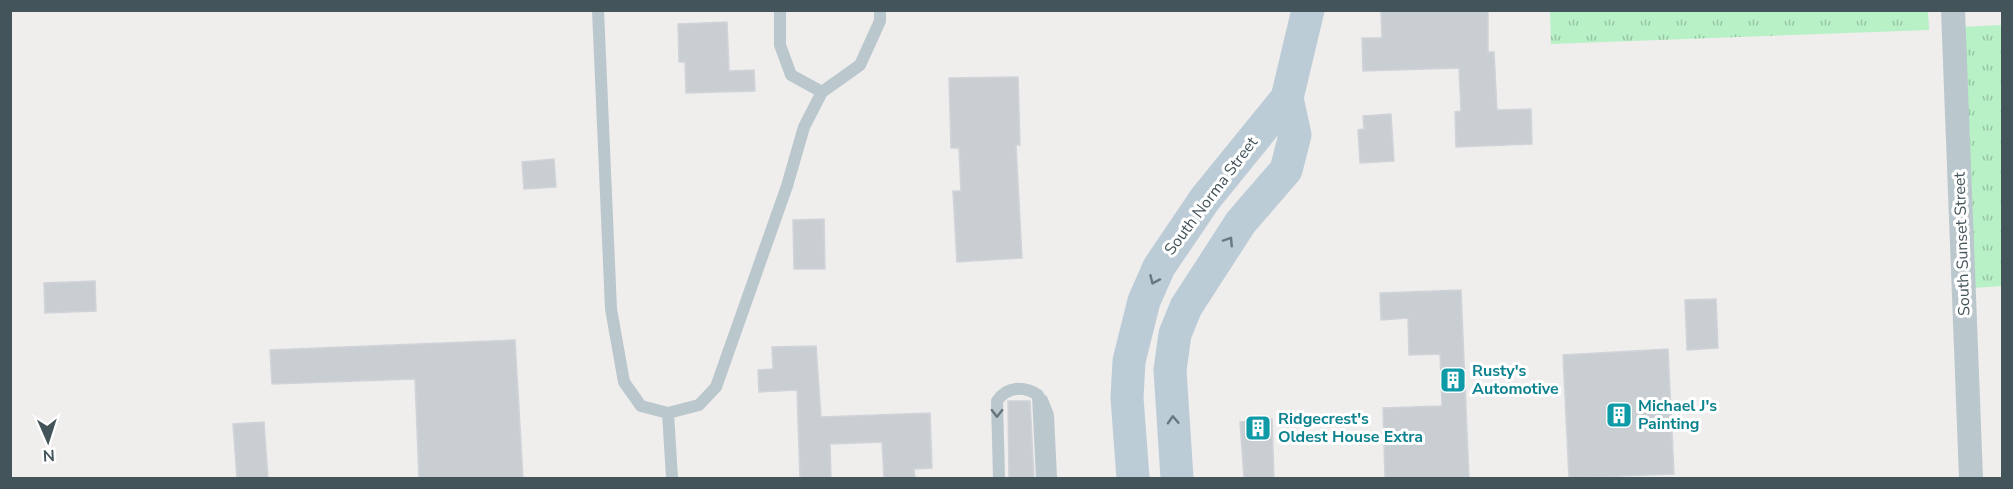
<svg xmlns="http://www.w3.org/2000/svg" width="2013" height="489" font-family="'Nunito Sans',sans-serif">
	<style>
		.grass { fill: url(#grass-tufts) }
		.building { fill: #c9ced2; stroke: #d0d4d9; stroke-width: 1.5 }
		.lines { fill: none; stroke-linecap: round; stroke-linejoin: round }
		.lane { stroke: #bac7cd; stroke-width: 12 }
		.street { stroke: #bac7cd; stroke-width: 24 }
		.secondary { stroke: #bcccd6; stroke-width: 33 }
		.oneway { stroke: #687880 }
		.oneway2 { stroke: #67767d }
		.labels { text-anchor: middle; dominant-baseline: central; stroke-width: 6; stroke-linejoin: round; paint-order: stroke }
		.street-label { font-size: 16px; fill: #44545b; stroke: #fff }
		.culture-label { font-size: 16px; font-weight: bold; fill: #0d838f; stroke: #fff; text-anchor: start }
	</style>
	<defs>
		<pattern id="grass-tufts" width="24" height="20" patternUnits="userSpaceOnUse" patternTransform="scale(1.5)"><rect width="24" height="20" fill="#b8f1c6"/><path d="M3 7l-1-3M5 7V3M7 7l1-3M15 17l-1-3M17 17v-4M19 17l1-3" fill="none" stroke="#97c6a4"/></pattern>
	</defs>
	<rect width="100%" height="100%" fill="#f0eded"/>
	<path class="grass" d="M1550 11H1928L1929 30 1551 44Z
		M2002 25V286L1974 288 1961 27Z"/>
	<path class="building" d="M1381 10H1488V52H1494L1497 110 1531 109 1532 144 1456 147 1455 112 1461 111 1459 68 1363 71 1362 38H1382Z
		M727 22 729 71 754 70 755 91 686 93 685 62H679L678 24Z
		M1018 77 1020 145H1016L1022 258 957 262 953 191H961L959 148H951L949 78Z
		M1391 114 1394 161 1360 163 1358 130 1364 129 1363 116Z
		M554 159 556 187 524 189 522 162Z
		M824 219 825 269H794L793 220Z
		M95 281 96 311 45 313 44 283Z
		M1461 290 1469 478H1385L1383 408 1442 406 1440 354 1409 355 1408 318 1381 320 1380 293Z
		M1716 299 1718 348 1687 350 1685 300Z
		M515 340 523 478H419L415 379 272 384 270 350Z
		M816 346 821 417 930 413 932 468 914 469 915 478H884L882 442 830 444 831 478H800L797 390 759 392 758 370 773 369 772 347Z
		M1668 349 1674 474 1569 478 1563 355Z
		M1008 401H1030L1034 478H1009Z
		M1272 419 1274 478H1244L1240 422Z
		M264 422 268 478H237L233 424Z"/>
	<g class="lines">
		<path class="lane" d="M598 10 611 309 624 382 641 406 668 413
			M780 10V45L791 75 822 92
			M1042 400 1048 415 1051 478
			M672 478 668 413 699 405 716 387 787 186 804 127 822 92 860 65 880 21V10
			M999 478 997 401C1007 386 1024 386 1038 395L1042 478"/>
		<path class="street" d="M1953 10 1971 478"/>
		<path class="secondary" d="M1133 478 1127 398 1129 361 1144 301 1159 267 1205 199 1287 98 1308 10
			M1177 478 1170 370 1175 334 1186 307 1241 222 1286 170 1295 135 1287 98"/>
	</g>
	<defs><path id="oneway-chevron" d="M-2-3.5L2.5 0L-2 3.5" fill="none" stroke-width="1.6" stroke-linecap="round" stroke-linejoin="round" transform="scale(1.5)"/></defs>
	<g class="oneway">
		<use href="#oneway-chevron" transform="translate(1229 241) rotate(-57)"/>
		<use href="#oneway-chevron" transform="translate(1154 280) rotate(114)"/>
		<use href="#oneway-chevron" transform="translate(1173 420) rotate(-93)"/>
	</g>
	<use class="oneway2" href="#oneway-chevron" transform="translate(997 413) rotate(91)"/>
	<defs>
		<symbol id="building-square" viewBox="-11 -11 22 22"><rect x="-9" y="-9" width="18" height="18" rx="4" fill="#0f9aa8" stroke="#fff"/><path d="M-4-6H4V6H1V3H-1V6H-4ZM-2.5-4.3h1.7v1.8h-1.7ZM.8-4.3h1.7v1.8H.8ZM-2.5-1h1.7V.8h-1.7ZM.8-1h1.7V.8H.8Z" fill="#fff"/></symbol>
	</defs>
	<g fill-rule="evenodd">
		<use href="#building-square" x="1438" y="365" width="30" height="30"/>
		<use href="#building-square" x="1604" y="400" width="30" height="30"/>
		<use href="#building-square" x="1243" y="413" width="30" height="30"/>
	</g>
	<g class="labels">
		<g class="street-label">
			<text transform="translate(1211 196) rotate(-53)">South Norma Street</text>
			<text transform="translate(1962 244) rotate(-92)">South Sunset Street</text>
		</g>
		<g class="culture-label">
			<text x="1472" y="371">Rusty's<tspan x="1472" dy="18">Automotive</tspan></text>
			<text x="1638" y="406">Michael J's<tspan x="1638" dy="18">Painting</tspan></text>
			<text x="1278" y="419">Ridgecrest's<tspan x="1278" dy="18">Oldest House Extra</tspan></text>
		</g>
	</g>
	<rect width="2013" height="489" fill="none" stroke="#44545b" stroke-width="24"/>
	<g transform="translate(48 441) rotate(177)" stroke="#ffffff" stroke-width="4.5" paint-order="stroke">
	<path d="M0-4.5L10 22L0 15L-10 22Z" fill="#44545b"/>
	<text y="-9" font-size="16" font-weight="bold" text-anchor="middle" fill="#44545b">N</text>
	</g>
</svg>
